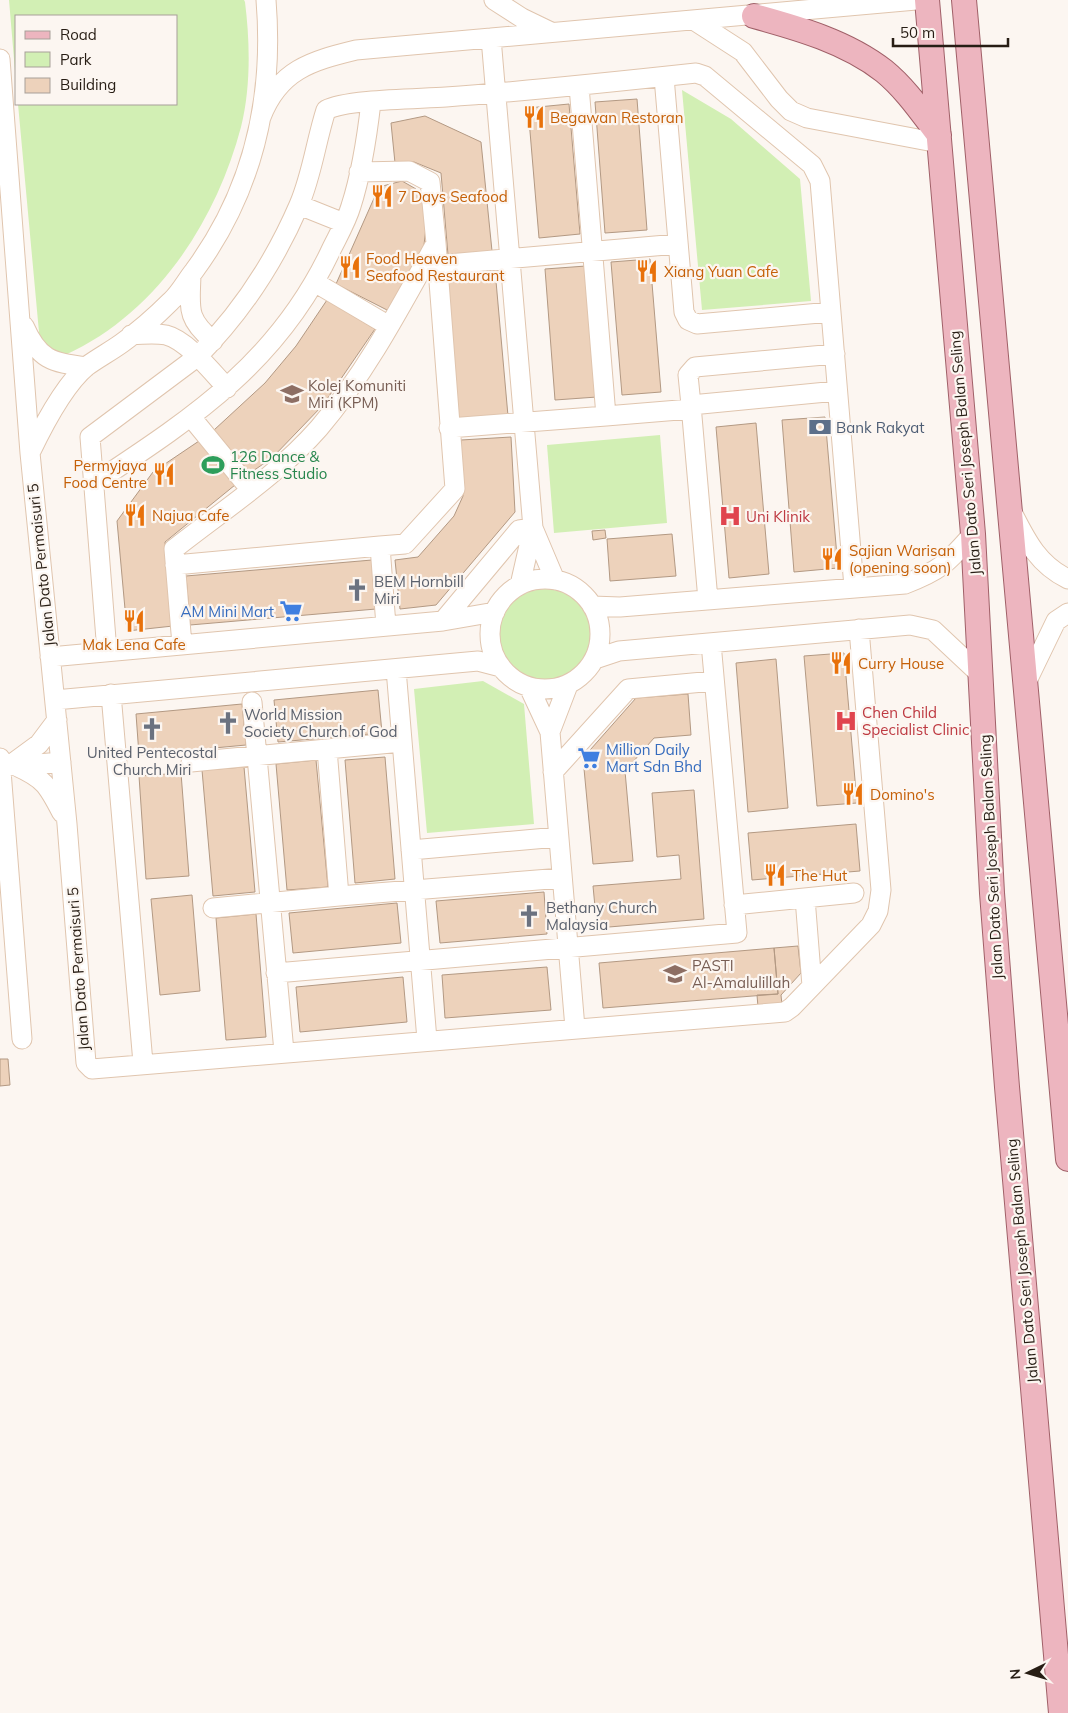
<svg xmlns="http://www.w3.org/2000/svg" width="1068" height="1713" font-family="Mulish,sans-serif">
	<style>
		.green { fill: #d2efb4 }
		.building { fill: #edd2bb; stroke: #b39983 }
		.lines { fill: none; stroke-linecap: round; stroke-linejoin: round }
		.minor-casing { stroke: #e0c5ae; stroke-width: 21 }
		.major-casing { stroke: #a06068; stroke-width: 26 }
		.minor { stroke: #fff; stroke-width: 19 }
		.major { stroke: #edb5bf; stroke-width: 24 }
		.labels { text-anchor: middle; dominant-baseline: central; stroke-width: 4.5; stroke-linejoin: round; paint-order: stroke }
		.food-label { font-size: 15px; fill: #c56008; stroke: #fcf6f1; text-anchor: start }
		.education-label { font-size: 15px; fill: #785e54; stroke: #fcf6f1; text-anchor: start }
		.service-label { font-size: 15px; fill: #4e5e75; stroke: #fcf6f1; text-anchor: start }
		.street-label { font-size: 15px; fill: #271d14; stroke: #fcf6f1 }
		.leisure-label { font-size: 15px; fill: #27864d; stroke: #fcf6f1; text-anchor: start }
		.health-label { font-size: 15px; fill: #be3a42; stroke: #fcf6f1; text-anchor: start }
		.worship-label { font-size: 15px; fill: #5b616d; stroke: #fcf6f1; text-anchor: start }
		.shop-label { font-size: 15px; fill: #366cbe; stroke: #fcf6f1; text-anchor: end }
	</style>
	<rect width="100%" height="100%" fill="#fcf6f1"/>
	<path class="green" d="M9 0H244L245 2C250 42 251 87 241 127 216 222 156 314 65 355L40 343 18 104H176V16H16V83Z
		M682 90 731 119 800 179 811 301 702 310Z
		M660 435 667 523 554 533 547 445Z
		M499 635a46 46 0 1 1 92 0a46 46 0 1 1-92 0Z
		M483 681 524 704 534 824 427 833 414 689Z"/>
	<path class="building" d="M637 99 647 230 605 233 595 102Z
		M569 104 580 234 539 238 528 108Z
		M425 116 481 142 492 251 448 255 441 173 414 162 395 163 391 123Z
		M402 181 416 189 425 200 426 227 424 245 389 311 336 284 379 187Z
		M650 259 661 392 622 395 611 262Z
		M586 266 597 397 555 400 545 269Z
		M495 270 508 416 459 421 446 274Z
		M327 300 375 329 323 405 272 458 250 473 214 430 265 383 296 346Z
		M825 417 838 568 794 572 782 420Z
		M756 423 769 574 729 578 716 427Z
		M511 437 515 512 436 605 400 609 395 560 418 557 454 516 463 496 461 440Z
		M199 441 235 485 165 542 173 626 127 631 117 521 153 472Z
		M605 530 606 538 593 540 592 531Z
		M672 534 676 576 610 581 607 539Z
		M372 560 376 609 190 625 186 576Z
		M844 653 857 803 817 806 804 656Z
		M776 659 788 808 748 812 736 663Z
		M378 690 382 733 278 742 274 700Z
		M688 694 691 735 654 738 625 771 633 861 593 864 583 758 636 698Z
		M242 704 246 745 139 755 136 714Z
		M385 757 395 879 355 883 345 760Z
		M316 760 328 887 287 890 276 764Z
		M244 767 255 892 213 896 202 770Z
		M181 773 189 876 146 879 139 776Z
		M694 790 704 919 597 928 593 886 681 879 679 855 657 857 652 793Z
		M856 824 860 871 752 880 748 833Z
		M544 892 547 934 440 943 436 901Z
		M192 895 200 991 160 995 151 899Z
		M397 903 401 943 293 953 289 913Z
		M256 914 266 1037 226 1040 216 918Z
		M798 946 801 973 781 995 782 1005 758 1007 757 995 778 994 774 948Z
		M774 948 778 994 603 1008 599 963Z
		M547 967 551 1010 445 1018 442 975Z
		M403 977 407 1022 300 1032 296 987Z
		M0 1059H8L10 1085 0 1086Z"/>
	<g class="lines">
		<defs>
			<path id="minor" d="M494 0 522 18 551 32
				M695 21 743 52 779 99 791 111 807 118 939 143
				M491 38 533 528 555 580
				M0 59 30 453 67 824 86 1063 92 1069 785 1012 792 1007 871 925 878 911 881 890 859 629
				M664 77 684 312 688 320 697 324 831 312
				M261 117C279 70 311 61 356 50L916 0
				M359 172 409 171 430 182 436 243
				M299 205 344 223
				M437 265 678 244
				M191 275C190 309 186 318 213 341
				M316 283 389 326
				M24 326C39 360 51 362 86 367
				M131 335C143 334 155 333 166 335 187 340 213 373 227 388
				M835 354 695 367 688 375 691 405 837 391
				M691 405 708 600
				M606 416 691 409
				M191 417 250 489
				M449 428 606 416 579 86
				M31 451C44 424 64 385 87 366 98 358 111 351 122 343 139 331 156 316 171 301 180 293 186 281 194 271 253 191 274 98 266 0
				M93 484C194 417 279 362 332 248 339 234 347 220 351 206 362 172 367 137 371 102
				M1013 514C1027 542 1039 565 1068 579
				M175 565 380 546
				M490 634a55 55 0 1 1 110 0a55 55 0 1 1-110 0Z
				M520 585 533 528
				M592 606 620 607 905 584C942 570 948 562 973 534
				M443 621 519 530 533 528
				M182 645 174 549C222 511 278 475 319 428 366 373 401 306 436 243L455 489 405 544 380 546 386 626
				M107 652 90 437 197 357C242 312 274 263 299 205 312 175 316 141 326 110 346 99 419 99 446 97 530 91 613 82 696 73L705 76 812 165 820 181 854 587
				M50 657 443 621 495 612
				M595 659 619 651 910 625 933 630 981 675
				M396 669 427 1040
				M1026 683 1056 621 1068 613
				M529 687 550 732 575 1028
				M111 694 143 1063
				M55 700 478 661 501 667
				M252 702 284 1052
				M550 732 568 685
				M402 742 327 749 339 896 562 878
				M0 758 22 1039
				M191 762 327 749
				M9 766 39 744 57 720
				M15 766 61 762
				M16 766C45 779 48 786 62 813
				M553 772 628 689 714 681
				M411 850 558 837
				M805 898 812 986
				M734 905 854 893
				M213 908 339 896
				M276 973 737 933 711 643"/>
			<path id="major" d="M927 0 973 534 992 893 1007 1087 1061 1713
				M964 0 1068 1159
				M754 16C798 28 847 42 884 71 906 89 922 113 939 135"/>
		</defs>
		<use href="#minor" class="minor-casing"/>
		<use href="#major" class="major-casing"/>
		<use href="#minor" class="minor"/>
		<use href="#major" class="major"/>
	</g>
	<defs>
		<symbol id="restaurant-bare" viewBox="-9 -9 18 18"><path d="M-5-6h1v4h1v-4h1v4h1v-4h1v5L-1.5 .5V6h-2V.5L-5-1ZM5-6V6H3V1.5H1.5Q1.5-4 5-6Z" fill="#e8710a" stroke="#fcf6f1" stroke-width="2.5" paint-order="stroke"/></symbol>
		<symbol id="university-bare" viewBox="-9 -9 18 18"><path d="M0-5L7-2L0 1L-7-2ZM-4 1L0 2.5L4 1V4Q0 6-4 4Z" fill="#8d6e63" stroke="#fcf6f1" stroke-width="2.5" paint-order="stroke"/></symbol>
		<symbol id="bank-bare" viewBox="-9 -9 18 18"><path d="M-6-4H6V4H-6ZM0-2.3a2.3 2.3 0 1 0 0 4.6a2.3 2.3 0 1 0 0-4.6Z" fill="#5c6f8a" stroke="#fcf6f1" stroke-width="2.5" paint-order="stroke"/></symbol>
		<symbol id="stadium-bare" viewBox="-9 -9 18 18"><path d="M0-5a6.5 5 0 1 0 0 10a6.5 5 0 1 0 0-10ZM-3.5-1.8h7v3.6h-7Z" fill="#2e9e5b" stroke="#fcf6f1" stroke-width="2.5" paint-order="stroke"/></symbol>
		<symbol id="hospital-bare" viewBox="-9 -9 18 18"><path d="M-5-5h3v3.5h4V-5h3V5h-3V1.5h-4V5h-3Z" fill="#e0444e" stroke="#fcf6f1" stroke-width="2.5" paint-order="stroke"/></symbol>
		<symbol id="church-bare" viewBox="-9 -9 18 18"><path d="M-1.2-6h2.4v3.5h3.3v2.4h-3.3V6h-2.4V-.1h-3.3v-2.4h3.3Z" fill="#6b7280" stroke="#fcf6f1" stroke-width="2.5" paint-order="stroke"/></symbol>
		<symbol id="supermarket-bare" viewBox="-9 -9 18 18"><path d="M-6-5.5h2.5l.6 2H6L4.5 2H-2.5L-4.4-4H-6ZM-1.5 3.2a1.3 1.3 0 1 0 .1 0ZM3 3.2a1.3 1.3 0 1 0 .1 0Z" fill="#3f7fe0" stroke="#fcf6f1" stroke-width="2.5" paint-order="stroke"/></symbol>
		<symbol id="school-bare" viewBox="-9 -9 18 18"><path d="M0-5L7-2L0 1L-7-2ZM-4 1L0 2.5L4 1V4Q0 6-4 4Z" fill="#8d6e63" stroke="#fcf6f1" stroke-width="2.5" paint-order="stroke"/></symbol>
	</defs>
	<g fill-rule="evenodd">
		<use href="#restaurant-bare" x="518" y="101" width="32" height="32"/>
		<use href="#restaurant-bare" x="366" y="180" width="32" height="32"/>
		<use href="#restaurant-bare" x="334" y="251" width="32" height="32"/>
		<use href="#restaurant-bare" x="631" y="255" width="32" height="32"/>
		<use href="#university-bare" x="276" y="378" width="32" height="32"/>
		<use href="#bank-bare" x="804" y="411" width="32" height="32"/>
		<use href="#stadium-bare" x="197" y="449" width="32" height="32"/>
		<use href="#restaurant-bare" x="148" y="458" width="32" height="32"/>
		<use href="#restaurant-bare" x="119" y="499" width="32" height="32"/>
		<use href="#hospital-bare" x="714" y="500" width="32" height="32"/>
		<use href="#restaurant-bare" x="816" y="543" width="32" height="32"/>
		<use href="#church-bare" x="341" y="574" width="32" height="32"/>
		<use href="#supermarket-bare" x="275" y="595" width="32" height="32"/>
		<use href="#restaurant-bare" x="118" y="605" width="32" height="32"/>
		<use href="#restaurant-bare" x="825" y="647" width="32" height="32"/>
		<use href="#hospital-bare" x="830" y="705" width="32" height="32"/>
		<use href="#church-bare" x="212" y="707" width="32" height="32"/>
		<use href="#church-bare" x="136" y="713" width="32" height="32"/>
		<use href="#supermarket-bare" x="573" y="742" width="32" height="32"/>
		<use href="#restaurant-bare" x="837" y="778" width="32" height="32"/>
		<use href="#restaurant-bare" x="759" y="859" width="32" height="32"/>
		<use href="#church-bare" x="513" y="900" width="32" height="32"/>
		<use href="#school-bare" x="659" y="958" width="32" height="32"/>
	</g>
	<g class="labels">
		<g class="food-label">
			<text x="550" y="117">Begawan Restoran</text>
			<text x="398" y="196">7 Days Seafood</text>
			<text x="366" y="258">Food Heaven<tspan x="366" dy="17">Seafood Restaurant</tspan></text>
			<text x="664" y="271">Xiang Yuan Cafe</text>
			<text x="147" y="465" text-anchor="end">Permyjaya<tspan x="147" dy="17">Food Centre</tspan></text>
			<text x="152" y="515">Najua Cafe</text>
			<text x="849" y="550">Sajian Warisan<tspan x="849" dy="17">(opening soon)</tspan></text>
			<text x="134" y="644" text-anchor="middle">Mak Lena Cafe</text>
			<text x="858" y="663">Curry House</text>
			<text x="870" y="794">Domino's</text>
			<text x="792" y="875">The Hut</text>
		</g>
		<g class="education-label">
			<text x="308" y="385">Kolej Komuniti<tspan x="308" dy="17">Miri (KPM)</tspan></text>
			<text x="692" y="965">PASTI<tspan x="692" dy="17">Al-Amalulillah</tspan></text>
		</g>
		<g class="service-label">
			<text x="836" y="427">Bank Rakyat</text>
		</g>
		<g class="street-label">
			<text transform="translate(965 453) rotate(-95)">Jalan Dato Seri Joseph Balan Seling</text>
			<text transform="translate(41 565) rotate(-96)">Jalan Dato Permaisuri 5</text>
			<text transform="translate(991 857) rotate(-93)">Jalan Dato Seri Joseph Balan Seling</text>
			<text transform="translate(78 969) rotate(-94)">Jalan Dato Permaisuri 5</text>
			<text transform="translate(1022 1261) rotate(-95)">Jalan Dato Seri Joseph Balan Seling</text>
		</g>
		<g class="leisure-label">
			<text x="230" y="456">126 Dance &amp;<tspan x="230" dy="17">Fitness Studio</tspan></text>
		</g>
		<g class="health-label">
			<text x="746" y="516">Uni Klinik</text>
			<text x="862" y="712">Chen Child<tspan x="862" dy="17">Specialist Clinic</tspan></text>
		</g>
		<g class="worship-label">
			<text x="374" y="581">BEM Hornbill<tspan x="374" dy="17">Miri</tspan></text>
			<text x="244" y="714">World Mission<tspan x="244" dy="17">Society Church of God</tspan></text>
			<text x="152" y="752" text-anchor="middle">United Pentecostal<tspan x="152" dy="17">Church Miri</tspan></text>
			<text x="546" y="907">Bethany Church<tspan x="546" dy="17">Malaysia</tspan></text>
		</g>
		<g class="shop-label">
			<text x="274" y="611">AM Mini Mart</text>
			<text x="606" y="749" text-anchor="start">Million Daily<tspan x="606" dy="17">Mart Sdn Bhd</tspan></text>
		</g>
	</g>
	<rect x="15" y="15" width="162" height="90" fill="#fcf6f1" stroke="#a79f99"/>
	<rect x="25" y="31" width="25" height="8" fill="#edb5bf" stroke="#a79f99"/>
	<text x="60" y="40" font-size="15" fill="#271d14">Road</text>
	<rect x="25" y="52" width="25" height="15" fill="#d2efb4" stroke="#a79f99"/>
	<text x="60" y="65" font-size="15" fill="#271d14">Park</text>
	<rect x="25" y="78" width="25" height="15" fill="#edd2bb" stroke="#a79f99"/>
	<text x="60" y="90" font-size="15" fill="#271d14">Building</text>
	<g transform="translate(1028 1673) rotate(265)" stroke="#fcf6f1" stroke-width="4" paint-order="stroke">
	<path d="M0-4L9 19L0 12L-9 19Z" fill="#271d14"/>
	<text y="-8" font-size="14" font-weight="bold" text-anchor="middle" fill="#271d14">N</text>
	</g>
	<path d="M893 38v8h115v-8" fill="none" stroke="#271d14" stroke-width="2.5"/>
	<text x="900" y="38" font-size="15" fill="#271d14" stroke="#fcf6f1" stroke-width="4" paint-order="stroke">50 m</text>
</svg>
